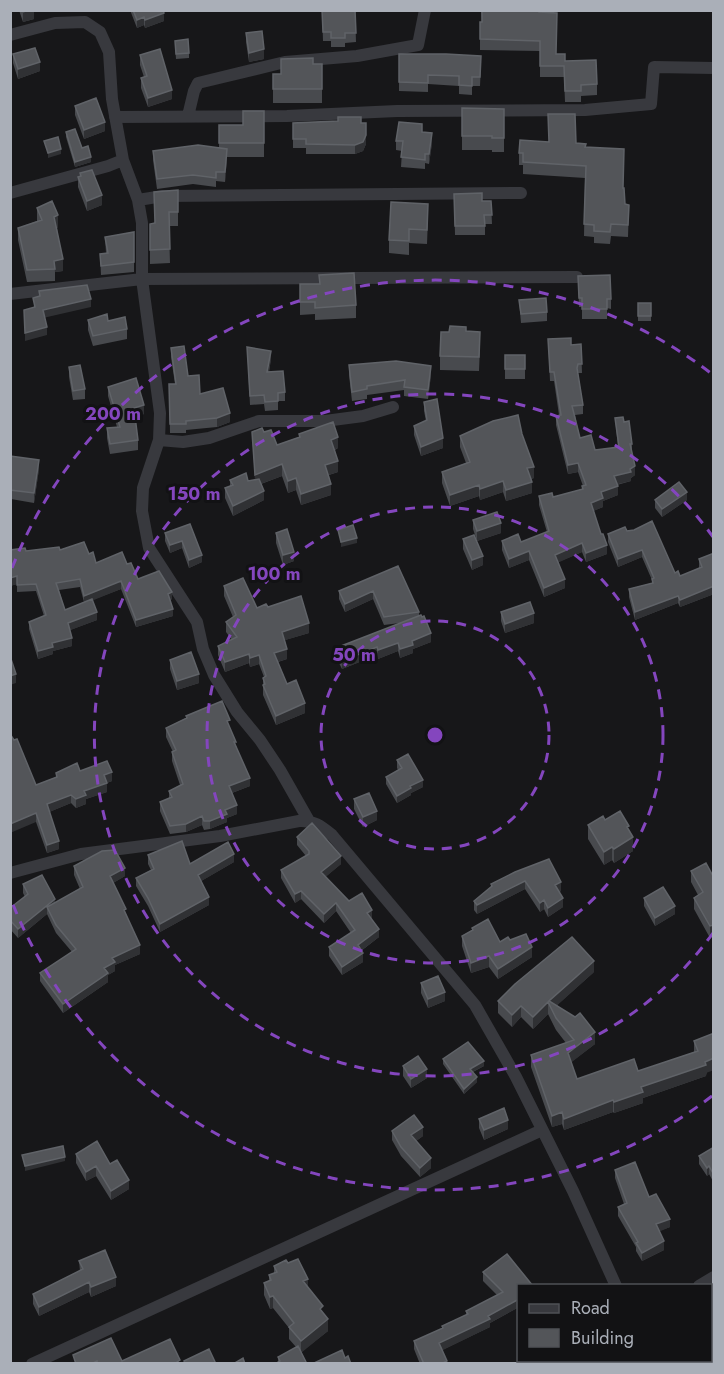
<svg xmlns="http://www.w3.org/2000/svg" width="724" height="1374" font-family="Jost,sans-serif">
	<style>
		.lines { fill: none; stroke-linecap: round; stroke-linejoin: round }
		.street { stroke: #38393e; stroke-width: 12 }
		.wall { fill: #484a4e; fill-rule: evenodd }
		.shaded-wall { fill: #303134 }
		.building { fill: #535559; stroke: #606368; stroke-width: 1.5 }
		.ring { fill: none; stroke: #8446be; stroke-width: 3; stroke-dasharray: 10 8 }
		.centre { fill: #8446be; stroke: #121214; stroke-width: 3 }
		.ring-label { font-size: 18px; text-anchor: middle; font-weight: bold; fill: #8446be; stroke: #121214; stroke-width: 6; stroke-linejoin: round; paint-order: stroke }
	</style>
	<rect width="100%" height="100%" fill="#171719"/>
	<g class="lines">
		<path class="street" d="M10 35 55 23 85 22 100 32 109 52 112 99 123 160 138 200 142 223V279L160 413 159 440 143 488 142 511 149 548 197 622 203 649 214 675 237 712 260 740 280 770 309 821
			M188 116 194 91 198 83 285 62 357 56 418 45 425 10
			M115 117 287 116 397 111 585 110 651 104 654 67 714 68
			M10 193 108 166 123 160
			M138 200 163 196 521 193
			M10 294 142 279 577 277
			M159 440 183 442 209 438 259 421H325L363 416 393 407
			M10 873 81 854 220 836 299 821C313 820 321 826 332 835L475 1005 516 1077 573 1191 616 1286
			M699 1286 714 1277
			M644 1360 645 1364
			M32 1364 542 1130"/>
	</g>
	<path class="wall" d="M19 10H34V19L23 22Z
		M130 10H163L164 21 145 28 144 25 137 28Z
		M322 10H355L356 42 345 43V47H331V41H323Z
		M481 10H540L556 54 597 84V95L581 96V102H565L564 77H540V51L480 50V22H482Z
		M246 33 264 59 249 62 246 42Z
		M175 45 189 53V58L176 59Z
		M13 54 40 71 18 79 13 63Z
		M399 54 481 65 480 86H472V95L459 94V86L428 84V92L399 91Z
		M140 55 172 99 148 107 141 88V78L144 77 140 65Z
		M313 64H322V103H273V74H281Z
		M75 106 105 131 84 139 75 115Z
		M462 108 504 109V152H492V150H462Z
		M264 111V157H227L225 182 216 181V187L193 184 157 189 153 160V151L219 148V125H243Z
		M293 123H361L366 144 363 151 355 154H306V148H293Z
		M66 132 91 162 75 167 66 137Z
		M422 132 432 143 429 164 425 163V169L401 167 402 151 396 150V141Z
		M576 143 585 147 623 188 625 204 629 205 628 237 611 236 610 244 594 243V237L584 236 585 178 523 174V165H519V153Z
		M80 173 102 205 87 211 78 187V177L80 176Z
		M178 190V226H169L170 263 150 264V224L154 223Z
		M454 194 482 201H491L492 224H485V235H455Z
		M37 208 58 227 57 228 63 271 55 272V281L27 282 18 240V228L37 221Z
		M428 218 427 244 409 243V255L389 253V240Z
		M134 232V272L101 275 100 254 106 253 105 237Z
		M319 275 356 305V318L315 320V314L300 315V284H319Z
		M578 276 611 299V309L607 308V319H582V307H579Z
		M519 300 547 312V321L521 323Z
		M638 303H651V321H638Z
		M88 320 108 321 127 329V339L93 346 88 330Z
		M466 331 480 346 479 371 440 370V356L449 332Z
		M548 339 571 345 581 344 582 373H578L583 405V414L575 415 580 438 595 450 618 447 615 418 632 444V453L635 475 631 478V481L617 485 618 495 603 501V507L593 511 607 554 586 562 582 552 558 562 565 588 544 597 529 560 509 568 502 550V541L521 542 547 532 539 505V496L553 497 582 489 583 486 578 472 568 474 556 425V416L559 415 554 381H550Z
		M247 347 271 359 269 372 285 392V401H278V410L265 411 264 404 250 405Z
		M171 348 200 394 230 422 217 427 186 430V433H170L169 384H175L171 357Z
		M505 355H525V379H505Z
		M349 365 431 375 428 399 404 396V390L367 395V399L352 401 349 375Z
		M69 367 85 389V399L73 400 69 377Z
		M108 387 144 414 135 417 138 440V450L110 454 107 438V428L117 427 108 396Z
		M424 402 443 448 421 456 414 435V426L426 421 424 411Z
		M252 432H264L277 445 299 437V434L338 448 335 450 338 472 329 475 331 495 301 505 296 490 288 493 282 476 261 484 264 500 233 516 225 498V488L230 486V480L248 481 255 480Z
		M522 434 534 478 531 479 532 493 506 501 503 492 480 500 479 496 450 506 442 483V472L466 463 460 447V436Z
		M10 456 39 469 34 503 11 499 10 512Z
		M655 500H687L662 517 655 508Z
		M473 520 501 533 477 541 473 529Z
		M190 524 202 562 189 568 182 548 170 553 165 541V533Z
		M627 531 675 573 680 576 699 568V559L714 553V594L680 607 678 603 635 620 629 597V589L652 583V580L642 557 618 567 608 542V534Z
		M276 533 294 561 283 565 276 543Z
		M463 539 483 565 472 570 463 549Z
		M10 550 26 551 60 550 89 554 96 563 127 564 138 579 172 599 170 600 173 616 136 627 121 589 92 600 97 620 70 630 72 646 53 651V654L38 659 29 629V622L44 616 36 591 17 592V584L10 586ZM80 587 84 602 65 610 59 590Z
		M398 566 419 612V615L431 642 413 649V653L400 658 398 651 378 659 377 655 342 669 336 657V648L400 623 384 625 373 599 345 612 339 599V591Z
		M224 586 257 608 268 607 309 633 285 640 287 659 278 662 287 684 305 713 276 725 263 695V678L264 677 259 664 250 667 249 663 225 672 218 655V646L232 640 226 632V622L233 617 224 596Z
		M501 612 534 623 505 633 501 621Z
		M170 660 199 683 177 690 170 669Z
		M186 716 230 728 250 786 232 793 237 814 227 818V822L210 829 204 830 202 825 186 832 170 834 160 811V802L169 799V791L180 785 172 761V752H173L166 737V728L186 718Z
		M397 760 423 787 411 793V795L397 803 386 784V777L398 770 397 768Z
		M80 771 112 781 107 783V792L86 799V804L76 808 71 803 49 812 59 849 47 853 36 822V785L56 777V773Z
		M354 799 377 820 363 827 354 809Z
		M605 820 629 830 633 851 614 863 612 860 604 865 588 839V825Z
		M297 837 341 864 325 877 349 901 372 918 371 919 379 937 361 951 363 962 342 975 329 956V947L351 933 336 911 324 923 301 899 295 903 281 878V870L306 856 297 845Z
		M148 855 190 864 234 862 201 881 209 905 160 932 148 906 136 886V878L151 870 148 864Z
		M74 866 125 876 113 883 126 914 140 954 115 965V971L108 975V982L63 1013 40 981V973L72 952 56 933 47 914 18 938 10 929V908L25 897 23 893V884L55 903 80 889 74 875Z
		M691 871 714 878V936L710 938 694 909V898L698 895 691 882Z
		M515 872 561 891 559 892 563 907 548 917 544 909 540 912 525 889 477 914 474 910V901L491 887V884Z
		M644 898 675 914 655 926 644 906Z
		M472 928 500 942 510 940 532 957 498 979 489 967 471 973 462 946V936L472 930Z
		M594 972 557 1005 595 1044 571 1062 577 1079 638 1071 694 1052V1041L714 1033 706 1076 643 1098V1103L614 1113 613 1112 564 1130 562 1124 552 1127 531 1067V1055L566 1043 556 1030 548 1014 533 1029 521 1017 512 1027 498 1013V1001Z
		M421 983 445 1001 428 1008 421 993Z
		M443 1059 484 1066 473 1072 477 1082 464 1094 443 1064Z
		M403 1066 427 1078 411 1088 403 1076Z
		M479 1119 508 1129 484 1140 479 1128Z
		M392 1131 423 1136 416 1141 431 1168 420 1177 401 1156 392 1140Z
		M714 1147V1183L709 1174 707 1176 699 1164V1156Z
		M76 1154 110 1164 129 1189 111 1200 96 1176 86 1181 76 1163Z
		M615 1170 649 1197 670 1227 659 1231 664 1250 642 1261 636 1251V1247L618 1216V1207L624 1204 615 1178Z
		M79 1261 116 1286 91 1297 89 1292 39 1316 33 1304V1294L80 1271Z
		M288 1263 308 1287 323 1313 328 1331 301 1352 278 1362V1357L296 1347 289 1339V1328L273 1308 270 1309 264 1295V1283L269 1281V1275L274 1273V1266Z
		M483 1272 519 1286V1307L490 1323V1327L442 1350 447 1364H420L414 1349V1341L442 1329V1326L466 1315V1311L497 1295 483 1281Z
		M540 1360H621L622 1364H542Z"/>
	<path class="shaded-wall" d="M30 10H34V19L23 22V13Z
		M164 13V21L145 28V20Z
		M144 17V25L137 28V20Z
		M264 49V59L249 62V53Z
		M40 62V71L18 79V69Z
		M172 90V99L148 107V98Z
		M105 122V131L84 139V130Z
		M366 132V144L363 151 355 154V145Z
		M432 133V143L429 164V154Z
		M61 149V154L48 158V153Z
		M227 149V158L225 182V172Z
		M91 157V162L75 167V162Z
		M102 195V205L87 211V201Z
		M58 215V227L54 229V217Z
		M63 259V271L55 272 54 261Z
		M91 299V307L43 318V310Z
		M47 327V335L25 341V333Z
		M271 351V359L267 380V372Z
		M431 366V375L428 399V390Z
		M144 405V414L134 417V408Z
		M230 413V422L217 427V418Z
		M338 437V448L331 451V440Z
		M443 438V448L421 456V447Z
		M39 460V469L34 503V493Z
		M338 461V472L325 476V465Z
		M578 463V472L568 474V465Z
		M282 464V476L255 486V475Z
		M635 466V475L631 478V481L614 485V476Z
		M534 467V478L527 480V468Z
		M296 478V490L288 493V481Z
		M503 481V492L480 500V489Z
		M532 482V493L506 501V490Z
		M331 484V495L301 505V494Z
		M479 485V496L450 506V495Z
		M618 486V495L603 501V507L591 512V503L601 492Z
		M264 491V500L233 516V506Z
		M687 492V500L662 517V509Z
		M501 523V533L477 541V531Z
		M357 538V543L341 547V542Z
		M182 541V548L170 553V545Z
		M582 543V552L555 564V555Z
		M607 545V554L586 562V553Z
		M642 550V557L618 567V559Z
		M529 551V560L509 568V559Z
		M294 552V561L283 565V555Z
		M202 555V562L189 568V560Z
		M483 556V565L472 570V560Z
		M17 576V584L10 586V578Z
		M565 579V588L544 597V588Z
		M121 581V589L84 604V596Z
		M714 586V594L680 607V600Z
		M373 591V599L345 612V604Z
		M172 592V599L168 601V594Z
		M678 596V603L635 620V612Z
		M173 609V616L136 627V620Z
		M97 612V620L68 631V623Z
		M534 613V623L505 633V624Z
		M309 623V633L282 641V632Z
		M431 633V642L413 649V653L400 658V649L412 641Z
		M72 638V646L53 651V654L38 659V651L52 643Z
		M398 643V651L378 659V650Z
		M377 647V655L342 669V661Z
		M287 649V659L274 663V653Z
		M249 654V663L225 672V662Z
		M259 655V664L250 667V658Z
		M16 674V683L10 685V676Z
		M199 674V683L177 690V681Z
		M305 703V713L276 725V716Z
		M112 772V781L104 784V775Z
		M250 778V786L229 794V786Z
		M423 780V787L411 793V795L397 803V796L410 786Z
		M107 783V792L86 799V804L76 808V799L84 791Z
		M71 795V803L47 813V804Z
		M237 805V814L227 818V822L210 829V821L225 810Z
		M377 811V820L363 827V817Z
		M36 813V822L10 833V824Z
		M202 816V825L186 832V824Z
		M633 837V851L614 863V849Z
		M59 841V849L47 853V845Z
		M612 847V860L604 865V852Z
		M234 854V862L198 883V875Z
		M341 856V864L321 881V872Z
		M125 868V876L110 885V876Z
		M525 881V889L477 914V905Z
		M561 882V891L555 894V885Z
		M301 891V899L295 903V894Z
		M209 897V905L160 932V924Z
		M563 898V907L548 917V908Z
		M55 899V908L47 907V914L18 938V929Z
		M544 900V909L540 912V903Z
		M336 903V911L324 923V914Z
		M675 906V914L655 926V918Z
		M372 910V918L367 921V913Z
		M714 925V936L710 938V926Z
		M379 929V937L358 953V945Z
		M140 945V954L115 965V971L108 975V982L63 1013V1004L104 968 112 958Z
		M532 947V957L498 979V969Z
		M363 953V962L342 975V967Z
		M489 956V967L471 973V963Z
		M594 961V972L552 1010 549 1001Z
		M445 992V1001L428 1008V999Z
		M548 1002V1014L533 1029V1017Z
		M521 1006V1017L512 1027V1015Z
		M595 1032V1044L568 1065V1053Z
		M714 1058V1070L706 1073V1076L643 1098V1103L614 1113V1102L641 1087Z
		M484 1061V1066L470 1073V1069Z
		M427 1069V1078L411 1088V1079Z
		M477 1077V1082L464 1094V1089Z
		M613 1100V1112L564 1130V1119Z
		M562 1112V1124L552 1127V1116Z
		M508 1120V1129L484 1140V1130Z
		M423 1127V1136L411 1145V1135Z
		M65 1157V1161L25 1171V1166Z
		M431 1158V1168L420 1177V1168Z
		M96 1166V1176L86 1181V1172Z
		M709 1166V1174L707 1176V1168Z
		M129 1180V1189L111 1200V1191Z
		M670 1219V1227L656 1233V1224Z
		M664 1241V1250L642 1261V1253Z
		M116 1277V1286L91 1297V1287Z
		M308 1279V1291L303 1281Z
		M89 1282V1292L39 1316V1307Z
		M273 1296V1308L270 1309V1297Z
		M519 1299V1307L490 1323V1327L439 1352V1343Z
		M328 1319V1331L301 1353V1341Z
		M586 1360H594V1364H579Z"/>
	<path class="building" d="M133 10H163L164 13 145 20 144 17 137 20Z
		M322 10H355L356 33H345V38H331V32H323Z
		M482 10H539V12L557 13 556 54H565V61L596 60 597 84 581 85V91H565L564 66H540V41L480 39V22H482Z
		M262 31 264 49 249 53 246 33Z
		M188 39 189 53 176 54 175 41Z
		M35 48 40 62 18 69 13 54Z
		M160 49 172 90 148 98 141 78 147 76 140 55Z
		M399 54H446L481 56 480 77H472V86L459 85V76L428 75V83L399 82Z
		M313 58V64H322V89H273V74H281V59Z
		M96 98 105 122 84 130 75 106Z
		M462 108 504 109V138H492V136H462Z
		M243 111H264V143H219V125H243Z
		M548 114H575L576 143 586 144 585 147 624 149 623 188H624L625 204 629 205 628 225 611 224 610 232 594 231V225L584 224 586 166 523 162V153H519L520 140 549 142Z
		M338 117H361V123H366V135L363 142 355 145 306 144V139H293V123L338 121Z
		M399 122 422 124V132L432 133 429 154H425V160L401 157 403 141H396Z
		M75 129 82 148 88 146 91 157 75 162 66 132Z
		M58 137 61 149 48 153 44 141Z
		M198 145 227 149 225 172H216V178L193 175 157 179 153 151Z
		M92 170 102 195 87 201 78 177 81 176 80 173Z
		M178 190V212H169L170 249 150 250V224L155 223 154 192Z
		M482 193V201H491L492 215H484L485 226H455L454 194Z
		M52 201 58 215 54 217 63 259 54 261 55 269 27 270 18 228 42 220 37 208Z
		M391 202 428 204 427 230 409 229V241L389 240Z
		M134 232V262L101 266 100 254 108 253 105 237Z
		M354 273 356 305 315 308V302H300V284H320L319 275Z
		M610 275 611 299H607V309H582V298H579L578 276Z
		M87 285 91 299 43 310 47 327 25 333 24 310 35 307 33 298 40 296 39 291Z
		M546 298 547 312 521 314 519 300Z
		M638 303H651V316H638Z
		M107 314 108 321 125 317 127 329 93 336 88 320Z
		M450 326 466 327V331L480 332 479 357 440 356 441 332H449Z
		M571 338V345L581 344 582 364H578L577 368 583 405 572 406 580 438 591 435 595 450 619 447 615 418 623 417 624 422 629 421 632 444H630L635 466 630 469 631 472 614 476 618 486 601 492 603 498 591 503 601 534H603L607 545 586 553 582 543 555 555 565 579 544 588 529 551 509 559 502 541 518 534 521 542 549 531 539 496 552 493 553 497 583 489 582 486 586 485 578 463 568 465 556 416 561 415 554 372H550L548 339Z
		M184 346 188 376 199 375 200 394 223 388 230 413 217 418 186 421V424H170L169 384H176L171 348Z
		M247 347 271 351 267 372 283 371 285 392 278 393V401L265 402 264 395 250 396Z
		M505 355H525V369H505Z
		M396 361 431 366 428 390 404 387 405 380 367 386V389L352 392 349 365Z
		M80 365 85 389 73 391 69 367Z
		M136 378 144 405 134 408 138 440 110 444 107 428 120 427 108 387Z
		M437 399 443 438 421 447 414 426 427 420 424 402Z
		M518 415 522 434 534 467 527 468 532 482 506 490 503 481 480 489 479 485 450 495 442 472 470 462 460 436 493 421Z
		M333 422 338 437 331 440 338 461 325 465 331 484 301 494 296 478 288 481 282 464 255 475 252 432 262 428 264 432 271 430 277 445 300 437 299 434Z
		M10 456 39 460 34 493 10 490Z
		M246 473 248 481 259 479 264 491 233 506 225 488 233 485 230 480Z
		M679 482 687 492 662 509 655 500Z
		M497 512 501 523 477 531 473 520Z
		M652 521 675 573 678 571 680 576 702 567 699 559 714 553V586L680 600 678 596 635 612 629 589 653 583 652 579 654 578 642 550 618 559 608 534 625 527 627 531 634 530Z
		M190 524 202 555 189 560 182 541 170 545 165 533Z
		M353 525 357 538 341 542 338 530Z
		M287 529 294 552 283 555 276 533Z
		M474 535 483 556 472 560 463 539Z
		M84 542 89 554 93 552 96 563 122 552 127 564 131 563 138 579 159 571 172 592 168 594 173 609 136 620 121 581 84 596 80 579 56 583 65 610 92 599 97 612 68 623 72 638 52 643 53 647 38 651 29 622 46 615 36 584 17 585V576L10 578V550L25 548 26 551 59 547 60 550Z
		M398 566 419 612 384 617 373 591 345 604 339 591Z
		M243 578 257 608 266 604 268 607 301 596 309 623 282 632 287 649 274 653 287 684 296 680 305 703 276 716 263 685 265 684 263 678 266 676 259 655 250 658 249 654 225 662 218 646 237 637 226 622 236 615 224 586Z
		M530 602 534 613 505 624 501 612Z
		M421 615 422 617 424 616 431 633 412 641 413 645 400 649 398 643 378 650 377 647 342 661 336 648Z
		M191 652 199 674 177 681 170 660Z
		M10 656 16 674 10 676Z
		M222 701 230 720 227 721 236 742H234L250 778 229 786 237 805 225 810 227 814 210 821H204L202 816 186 824 170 826 160 802 172 797 169 791 183 784 172 752 176 750 166 728 187 718 186 716Z
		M10 734 14 740 17 739 36 785 57 777 56 773 77 763 80 771 107 761 112 772 104 775 107 783 84 791 86 795 76 799 71 795 47 804 59 841 47 845 36 813 10 824Z
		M408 754 423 780 410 786 411 788 397 796 386 777 402 768 397 760Z
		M369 793 377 811 363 817 354 799Z
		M620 811 629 826 627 827 633 837 614 849 612 847 604 852 588 825 603 816 605 820Z
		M312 823 341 856 321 872 349 901 362 893 372 910 367 913 379 929 358 945 363 953 342 967 329 947 355 930 336 903 324 914 301 891 295 894 281 870 309 854V851L297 837Z
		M182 841 190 864 228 842 234 854 198 875 209 897 160 924 148 898 136 878 154 869 148 855Z
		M115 850 125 868 110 876 126 909 124 910 140 945 112 958 115 962 104 968 108 973 63 1004 40 973 76 949 56 925 47 907 83 887 74 866 102 851Z
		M549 859 561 882 555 885 563 898 548 908 544 900 540 903 525 881 477 905 474 901 492 886 491 884 515 872Z
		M706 863 714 878V925L710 926 694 898 703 892 691 871Z
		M42 875 55 899 18 929 10 920V908L28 894 23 884Z
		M663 887 675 906 655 918 644 898Z
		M488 919 500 942 508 937 510 940 526 934 532 947 498 969 489 956 471 963 462 936 473 930 472 928Z
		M572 937 594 961 549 1001 575 1017 580 1013 595 1032 568 1053 577 1079 634 1059 638 1071 698 1051 694 1041 714 1033V1058L705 1062 706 1065 641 1087 643 1092 614 1102 613 1100 564 1119 562 1112 552 1116 531 1055 574 1040 556 1018 548 1002 533 1017 521 1006 512 1015 498 1001 515 984Z
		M438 976 445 992 428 999 421 983Z
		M468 1042 484 1061 470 1069 477 1077 464 1089 443 1059Z
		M418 1056 427 1069 411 1079 403 1066Z
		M504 1108 508 1120 484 1130 479 1119Z
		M414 1115 423 1127 411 1135 431 1158 420 1168 401 1147 392 1131Z
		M97 1141 110 1164 117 1160 129 1180 111 1191 96 1166 86 1172 76 1154Z
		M63 1146 65 1157 25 1166 22 1155Z
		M714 1147V1175L709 1166 707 1168 699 1156Z
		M635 1162 649 1197 656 1194 670 1219 656 1224 664 1241 642 1253 636 1243 638 1242 618 1207 627 1203 615 1170Z
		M105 1250 116 1277 91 1287 89 1282 39 1307 33 1294 83 1269 79 1261Z
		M507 1254 533 1286H519V1299L488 1316 490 1319 439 1343 447 1361 441 1364H424L414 1341 443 1328 442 1326 468 1314 466 1311 503 1292 483 1272Z
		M298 1259 308 1279 303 1281 323 1306 320 1309 328 1319 301 1341 289 1327 294 1323 273 1296 270 1297 264 1283 271 1280 269 1275 277 1272 274 1266 286 1260 288 1263Z
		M111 1338 122 1361 170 1339 180 1360 174 1364H98L97 1361 91 1364H76L73 1355Z
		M298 1346 307 1364H275L280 1361 278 1357Z
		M209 1349 216 1364H185L184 1361Z
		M342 1350 345 1358 348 1356 351 1364H312Z
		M243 1358 245 1364H233Z
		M546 1360H586L579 1364H548Z
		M596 1360H621L622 1361 619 1364H598Z"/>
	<g class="ring">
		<circle cx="435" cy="735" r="114"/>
		<circle cx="435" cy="735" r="228"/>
		<path d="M713 933A341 341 0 1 1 713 537"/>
		<path d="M712 1096A455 455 0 0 1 12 902M12 568A455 455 0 0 1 712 374"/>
	</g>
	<circle cx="435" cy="735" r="9" class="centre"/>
	<g class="ring-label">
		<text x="113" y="420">200 m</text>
		<text x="194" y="500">150 m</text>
		<text x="274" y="580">100 m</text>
		<text x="354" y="661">50 m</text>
	</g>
	<rect width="724" height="1374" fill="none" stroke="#aaafb8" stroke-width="24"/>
	<rect x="517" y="1284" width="195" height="78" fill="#121214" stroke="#4f5156" stroke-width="1.5"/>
	<rect x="529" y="1304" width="30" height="9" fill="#38393e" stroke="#4f5156" stroke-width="1.5"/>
	<text x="571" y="1314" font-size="18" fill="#aaafb8">Road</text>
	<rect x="529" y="1329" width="30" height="18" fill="#535559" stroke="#4f5156" stroke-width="1.5"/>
	<text x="571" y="1344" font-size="18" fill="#aaafb8">Building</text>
</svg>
